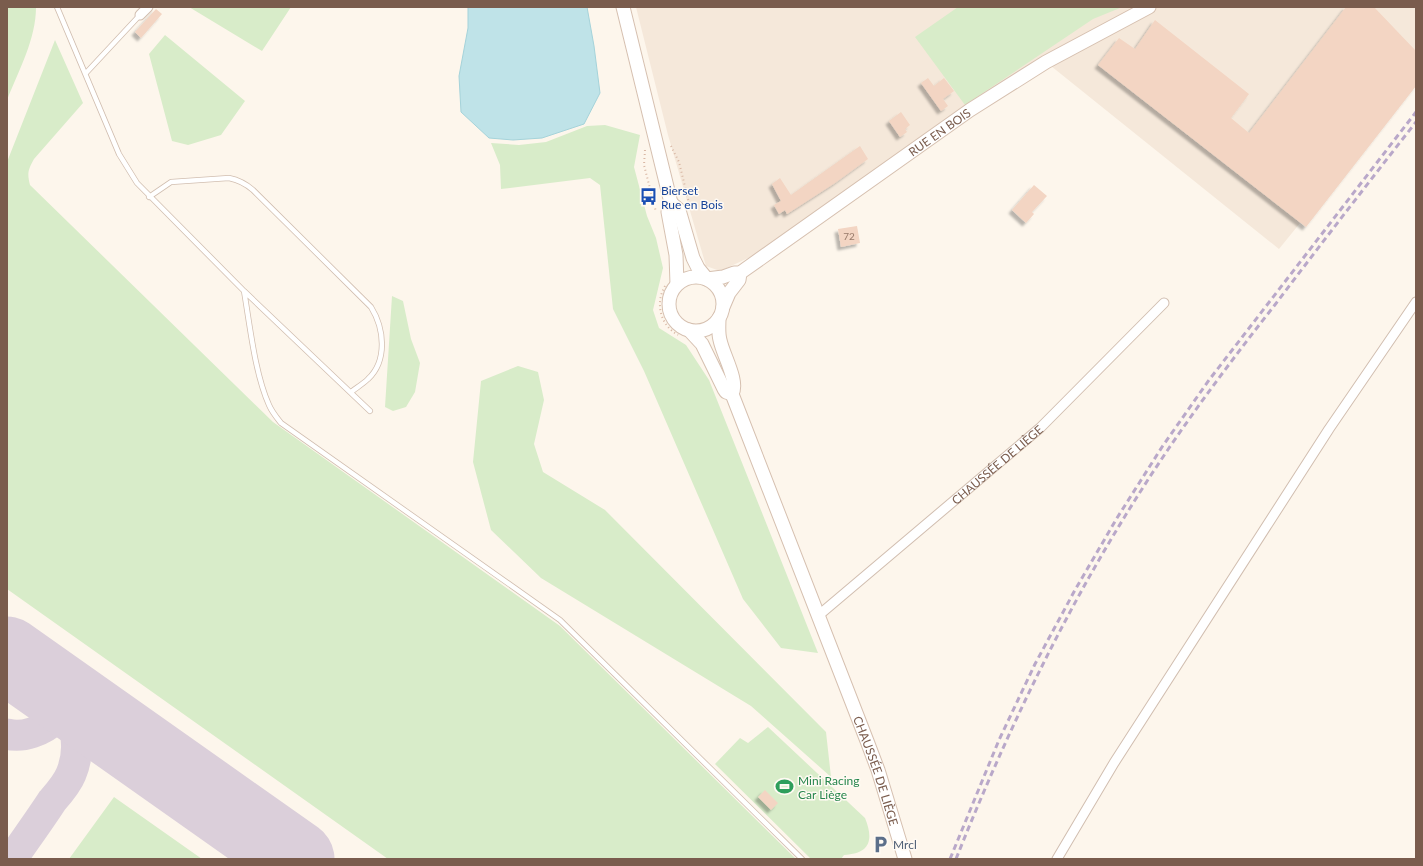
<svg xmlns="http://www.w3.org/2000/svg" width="1423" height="866" font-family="Lato,sans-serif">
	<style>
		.residential { fill: #f5e8da }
		.green { fill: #d8ecc9 }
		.water { fill: #bfe3e8; stroke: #a5d3da }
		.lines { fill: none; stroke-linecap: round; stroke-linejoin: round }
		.taxiway { stroke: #dbcfda; stroke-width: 31 }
		.runway { stroke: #dbcfda; stroke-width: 77 }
		.building { fill: #f3d5c3; filter: url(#shadow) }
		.lane-casing { stroke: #d1beb0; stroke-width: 6 }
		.street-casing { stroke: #d1beb0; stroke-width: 11 }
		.secondary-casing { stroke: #d6c0b0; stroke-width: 15 }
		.path { stroke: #d9b8a5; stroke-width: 2; stroke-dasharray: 1 3; stroke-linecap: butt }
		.lane { stroke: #fff; stroke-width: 4.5 }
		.street { stroke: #fff; stroke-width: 9 }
		.secondary { stroke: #fff; stroke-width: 13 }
		.rail { stroke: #b9a8c9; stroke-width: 3; stroke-dasharray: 6 4; stroke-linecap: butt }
		.labels { text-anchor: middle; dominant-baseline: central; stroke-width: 3; stroke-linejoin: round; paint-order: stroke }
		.number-label { font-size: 10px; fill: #987a6a }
		.street-label { font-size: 12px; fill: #7a5c4d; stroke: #fffaf3 }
		.transit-label { font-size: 12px; fill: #164399; stroke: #fffaf3; text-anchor: start }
		.leisure-label { font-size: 12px; fill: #27864d; stroke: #fffaf3; text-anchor: start }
		.service-label { font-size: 12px; fill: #4e5e75; stroke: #fffaf3; text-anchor: start }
	</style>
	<defs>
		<filter id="shadow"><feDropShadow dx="-3.5" dy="3.5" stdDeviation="1" flood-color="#0004"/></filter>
	</defs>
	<rect width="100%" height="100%" fill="#fdf6ec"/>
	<path class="residential" d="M636 7H1416V80L1279 249 1046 62 759 253 720 271 706 266 668 135Z"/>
	<path class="green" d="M7 7H36C36 39 19 70 7 100Z
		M189 7H291L262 51Z
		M958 7H1119L1120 8 1093 19 965 105 915 37Z
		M165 35 245 101 221 135 188 145 172 141 149 54Z
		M55 40 83 103 34 159C28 170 27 173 30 185L273 422 560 626 796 859H388L7 589V162Z
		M605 125 640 135 634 167 647 216 656 238 663 268 653 310 659 328 686 345 709 380 818 653 781 648 743 599 644 371 613 309 600 185 590 178 501 189 500 165 491 143 519 145 546 142 587 126Z
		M392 296 403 301 411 339 420 363 415 392 406 407 393 411 385 407Z
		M518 366 538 372 544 400 534 444 543 472 605 510 826 732 831 777 751 706 541 578 491 530 473 462 481 381Z
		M768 727 865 818C874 840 870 854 844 855L841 859H811L715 764 740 738 748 743Z
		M114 797 202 859H69Z"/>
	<path class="water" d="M468 7H587L594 46 600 93 584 124 542 138 513 140 489 138 461 112 459 76 468 28Z"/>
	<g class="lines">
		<path class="taxiway" d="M7 634 63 673C88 704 38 743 7 734
			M7 657C24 669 44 681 58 696 76 717 82 748 71 774 67 784 59 793 52 801 39 821 25 840 12 859"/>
		<path class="runway" d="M7 655 296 859"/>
	</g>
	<path class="building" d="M1346 7H1374L1416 51V86L1306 227 1098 65 1119 38 1135 49 1155 20 1249 94 1231 118 1249 133Z
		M156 9 162 14 141 38 135 32Z
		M928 78 934 86 944 78 954 91 943 99 948 106 941 111 921 83Z
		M901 112 910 125 905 129 907 132 900 137 889 121Z
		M860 146 868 159 835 183 787 214 785 210 779 214 774 205 781 201 772 184 780 178 791 195Z
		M1034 185 1047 196 1032 212 1034 214 1026 223 1012 210Z
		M857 226 860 243 841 247 838 229Z
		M765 790 778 803 771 810 758 797Z"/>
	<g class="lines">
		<defs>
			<path id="lane" d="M57 7 119 154 137 183 244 291 370 411
				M86 73 140 15
				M149 197 171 182 229 178C239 180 245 183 253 190L371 307C384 328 388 360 368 379 363 384 356 388 351 392
				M244 291C250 326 255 374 269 405 272 412 277 418 281 423L560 620 802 859"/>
			<g id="street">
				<path d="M140 15 148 7"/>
				<path id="s1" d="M819 615 1040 428 1164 303"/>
				<path d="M1057 859 1114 763 1329 429 1416 302"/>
			</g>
			<g id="secondary">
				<path d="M623 7 671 203 668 212 676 255 677 284"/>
				<path d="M671 203 679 210 693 258 698 268 707 279"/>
				<circle cx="696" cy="304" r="27"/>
				<path id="s2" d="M707 279 723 277 734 273H740L970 110 1046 62 1149 7"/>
				<path d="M723 307 729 293 739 280 740 273"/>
				<path id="s3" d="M719 318C719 326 718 333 720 340 723 355 739 381 732 394L867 741 878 770 905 859"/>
				<path d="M689 330 702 344 724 389 726 392 732 394"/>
			</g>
		</defs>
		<use href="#lane" class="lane-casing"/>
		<use href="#street" class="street-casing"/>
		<use href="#secondary" class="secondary-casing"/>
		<path class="path" d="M671 146 679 162 689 203
			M645 150 644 165 656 212
			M665 286C655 303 660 325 678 335"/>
		<use href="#lane" class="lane"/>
		<use href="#street" class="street"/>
		<use href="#secondary" class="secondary"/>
		<path class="rail" d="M950 859 999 740 1035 664 1075 590 1117 518 1162 447 1209 380 1416 112
			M956 859C1013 716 1081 578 1167 451 1201 401 1237 353 1274 306 1321 244 1368 183 1416 122"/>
	</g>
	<defs>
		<symbol id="bus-bare" viewBox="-9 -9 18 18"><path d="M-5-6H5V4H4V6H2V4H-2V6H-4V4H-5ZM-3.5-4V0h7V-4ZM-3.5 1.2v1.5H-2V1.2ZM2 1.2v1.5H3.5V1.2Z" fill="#1a4fb4" stroke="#fffaf3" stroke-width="2.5" paint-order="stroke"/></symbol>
		<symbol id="stadium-bare" viewBox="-9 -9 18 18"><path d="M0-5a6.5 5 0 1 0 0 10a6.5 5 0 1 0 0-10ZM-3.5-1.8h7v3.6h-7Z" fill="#2e9e5b" stroke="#fffaf3" stroke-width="2.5" paint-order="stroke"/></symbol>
		<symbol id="parking-bare" viewBox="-9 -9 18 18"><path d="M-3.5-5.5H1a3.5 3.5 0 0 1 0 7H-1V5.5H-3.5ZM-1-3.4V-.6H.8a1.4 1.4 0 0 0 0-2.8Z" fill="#5c6f8a" stroke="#fffaf3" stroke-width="2.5" paint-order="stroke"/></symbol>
	</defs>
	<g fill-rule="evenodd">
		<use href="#bus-bare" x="636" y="184" width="25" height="25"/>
		<use href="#stadium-bare" x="772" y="774" width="25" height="25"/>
		<use href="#parking-bare" x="868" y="832" width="25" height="25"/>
	</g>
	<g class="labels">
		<g class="number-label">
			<text x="849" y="236">72</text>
		</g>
		<g class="street-label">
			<text stroke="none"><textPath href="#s2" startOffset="278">RUE EN BOIS</textPath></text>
			<text stroke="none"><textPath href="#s1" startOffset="233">CHAUSSÉE DE LIÈGE</textPath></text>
			<text stroke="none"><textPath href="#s3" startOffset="482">CHAUSSÉE DE LIÈGE</textPath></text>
		</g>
		<g class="transit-label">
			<text x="661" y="190">Bierset<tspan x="661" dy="14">Rue en Bois</tspan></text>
		</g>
		<g class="leisure-label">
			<text x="798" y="780">Mini Racing<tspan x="798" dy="14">Car Liège</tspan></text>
		</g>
		<g class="service-label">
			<text x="893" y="844">Mrcl</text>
		</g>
	</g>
	<rect width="1423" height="866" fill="none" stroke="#7a5c4d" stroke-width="16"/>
</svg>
